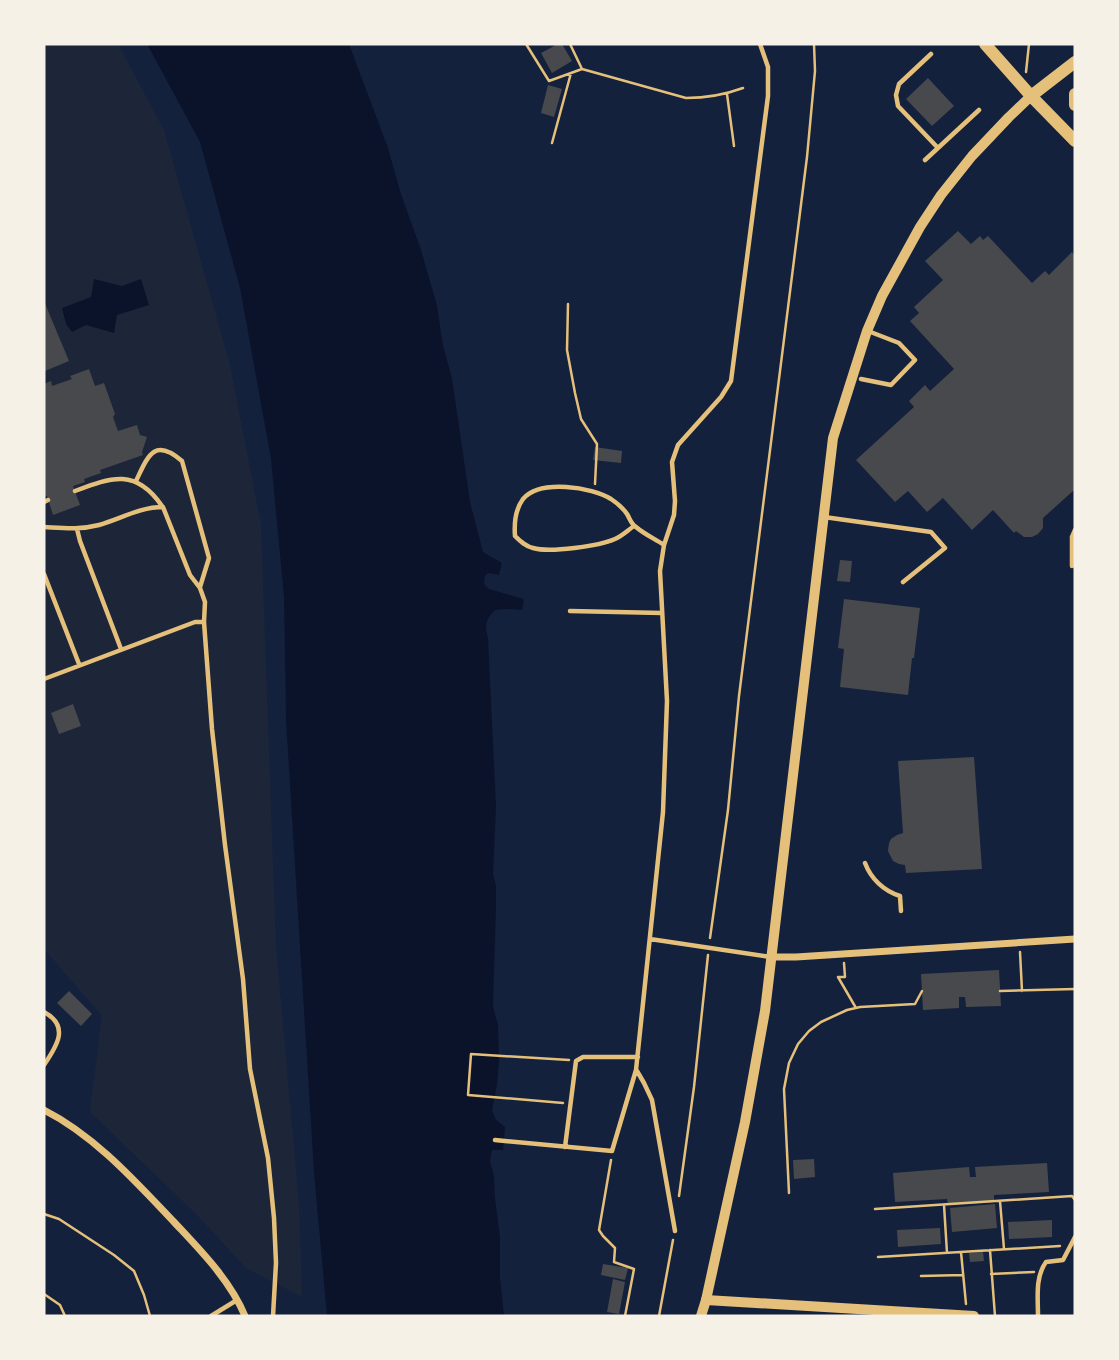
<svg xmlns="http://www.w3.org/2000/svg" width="1119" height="1360" font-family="'PT Sans Narrow',sans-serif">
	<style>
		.green { fill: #1d2539 }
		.water { fill: #0b132b }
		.building { fill: #48494c }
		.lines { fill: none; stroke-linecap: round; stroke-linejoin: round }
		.path { stroke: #e5c07b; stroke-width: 2.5 }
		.service { stroke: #e5c07b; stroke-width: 4.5 }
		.minor { stroke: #e5c07b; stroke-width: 7 }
		.tertiary { stroke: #e5c07b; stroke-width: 10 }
		.secondary { stroke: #e5c07b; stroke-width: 10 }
		.primary { stroke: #e5c07b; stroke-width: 12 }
	</style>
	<rect width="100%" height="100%" fill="#14213d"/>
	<path class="green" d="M44 44H118L164 130 230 365 261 525 276 947 299 1204 302 1297 246 1268 197 1215 90 1112 102 1016 44 949Z"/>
	<path class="water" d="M147 44H349L388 148 400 191 421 250 437 305 443 346 452 378 470 502 483 552 502 563 499 575 488 573 485 576 484 584 489 589 524 599 522 610 509 609 495 610C486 619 484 626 488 637L496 806 493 874 496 886V906L493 1007 498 1025 499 1061 497 1085 492 1110 496 1120 505 1127 503 1150H492L490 1161 494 1176 495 1198 500 1237V1277L504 1316H327L314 1173 286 720 284 597 271 459 240 288 200 142Z
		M94 279 122 286 141 279 149 305 117 315 114 333 86 325 72 332 66 324 62 308 91 297Z"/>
	<path class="building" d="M558 44H562L572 61 552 73 541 53Z
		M928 78 954 106 932 126 906 99Z
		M548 85 562 89 554 117 541 113Z
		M958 231 971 244 980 236 983 240 988 236 1032 283 1045 271 1049 275 1072 252 1075 256V491H1073L1043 518V528L1038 534 1032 537H1024L1016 531 1014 533 993 510 972 530 943 498 927 512 908 491 895 502 856 460 914 407 909 401 925 385 930 391 954 369 910 321 919 313 914 307 943 280 925 261Z
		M44 301 69 361 45 371 44 367Z
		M89 369 95 386 104 383 115 414 113 417 118 431 137 425 140 435 147 437 142 452 143 455 100 470 101 473 84 479 85 482 73 486 80 505 53 515 47 496 44 497V384L51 381 52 386 72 379 70 376Z
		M595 447 622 451 621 463 593 460Z
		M840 560 852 561 850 582 837 581Z
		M844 599 920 608 914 658H912L908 695 840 687 844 649 838 648Z
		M73 704 81 726 59 734 51 713Z
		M974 757 982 869 906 873 905 865 899 864 893 861 888 851 889 843 891 839 897 835 903 833 898 761Z
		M999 970 1001 1006 966 1007 965 997H959V1008L923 1010 921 974Z
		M69 991 92 1014 81 1026 57 1003Z
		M814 1159 815 1177 794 1179 793 1160Z
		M1047 1163 1049 1192 994 1195V1202L948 1205 947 1199 895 1202 893 1173 969 1167 970 1177H976L975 1167Z
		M995 1204 997 1228 952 1232 950 1208Z
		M1052 1220V1237L1009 1239 1008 1222Z
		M940 1228 941 1244 898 1247 897 1230Z
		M983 1252 984 1261 970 1262 969 1253Z
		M603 1264 628 1268 625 1280 601 1275Z
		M613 1279 625 1282 619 1314 607 1312Z"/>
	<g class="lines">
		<path class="path" d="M526 44 549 81 582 69 686 98C707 98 724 95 743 88
			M570 44 582 69
			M1026 72 1029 44
			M727 94 734 146
			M552 143 571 73
			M568 304 567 350 575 393 581 419 597 444 595 484
			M710 938 728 810 739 696 807 157 815 71 814 44
			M1020 952 1022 991
			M844 963 845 977H838L856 1008
			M1000 991 1075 989
			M563 1103 468 1095 471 1054 569 1060
			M611 1160 599 1230 603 1236 615 1248 614 1262 634 1269 625 1316
			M789 1193 784 1089 789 1063 798 1044 809 1031 821 1022 847 1010 860 1007 915 1004 922 991
			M679 1196 694 1087 708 955
			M1000 1201 1004 1249
			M944 1205 947 1253
			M875 1209 1072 1196 1075 1200
			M44 1214 59 1219 114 1255 134 1271 144 1295 150 1316
			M990 1250 995 1316
			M961 1252 966 1304
			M878 1257 1060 1246
			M991 1274 1034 1272
			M921 1276 963 1275
			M44 1294 60 1305 65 1316
			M659 1316 673 1240"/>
		<path class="service" d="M931 54 899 84 896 95 898 106 938 148
			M925 160 979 110
			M861 379 891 385 915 360 899 343 868 331
			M136 481C148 456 154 437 182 461L209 558 200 587
			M75 491C112 477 136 468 162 506
			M44 502 48 500
			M824 517 931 532 945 548 903 582
			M634 526C628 530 622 536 615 539 599 546 550 553 533 548 525 546 520 541 515 536 514 523 515 510 523 499 540 479 592 487 611 499 617 503 623 508 627 514 630 519 631 524 636 527 644 534 655 539 664 545
			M44 527C63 528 80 530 99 525 120 519 140 507 163 507L190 575 200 588 205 602 204 622H195L44 679
			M77 529 80 541 121 649
			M1072 566V537L1075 530
			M44 574 79 664
			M570 611 662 613
			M204 622 212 729 225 845 243 979 250 1069 268 1158 274 1218 276 1263 273 1316
			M865 863C871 879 884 891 900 896L901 911
			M650 939 771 957
			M44 1012C70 1026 57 1046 44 1065
			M637 1071 644 1083 652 1100 675 1231
			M495 1140 612 1151 636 1070 663 812 667 701 660 571 664 545 674 515 675 501 672 462 678 445 721 397 731 381 768 96V67L760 44
			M565 1147 576 1061 583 1057H638
			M211 1316 237 1300
			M1038 1316C1038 1298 1035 1277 1046 1262L1063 1260 1075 1237"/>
		<path class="minor" d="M771 957H796L1075 939
			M44 1110C95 1136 135 1181 174 1222 201 1251 230 1280 245 1316"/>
		<path class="tertiary" d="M706 1300 974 1316"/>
		<path class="secondary" d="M701 1316 706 1300 745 1122 765 1011 833 438 867 331 882 296 920 227 941 195 972 156 1009 117 1031 96"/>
		<path class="primary" d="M985 44 1031 96 1075 141
			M1075 94V105
			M1031 96 1075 62"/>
	</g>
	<rect width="1119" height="1360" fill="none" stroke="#f6f1e7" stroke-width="91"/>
</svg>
